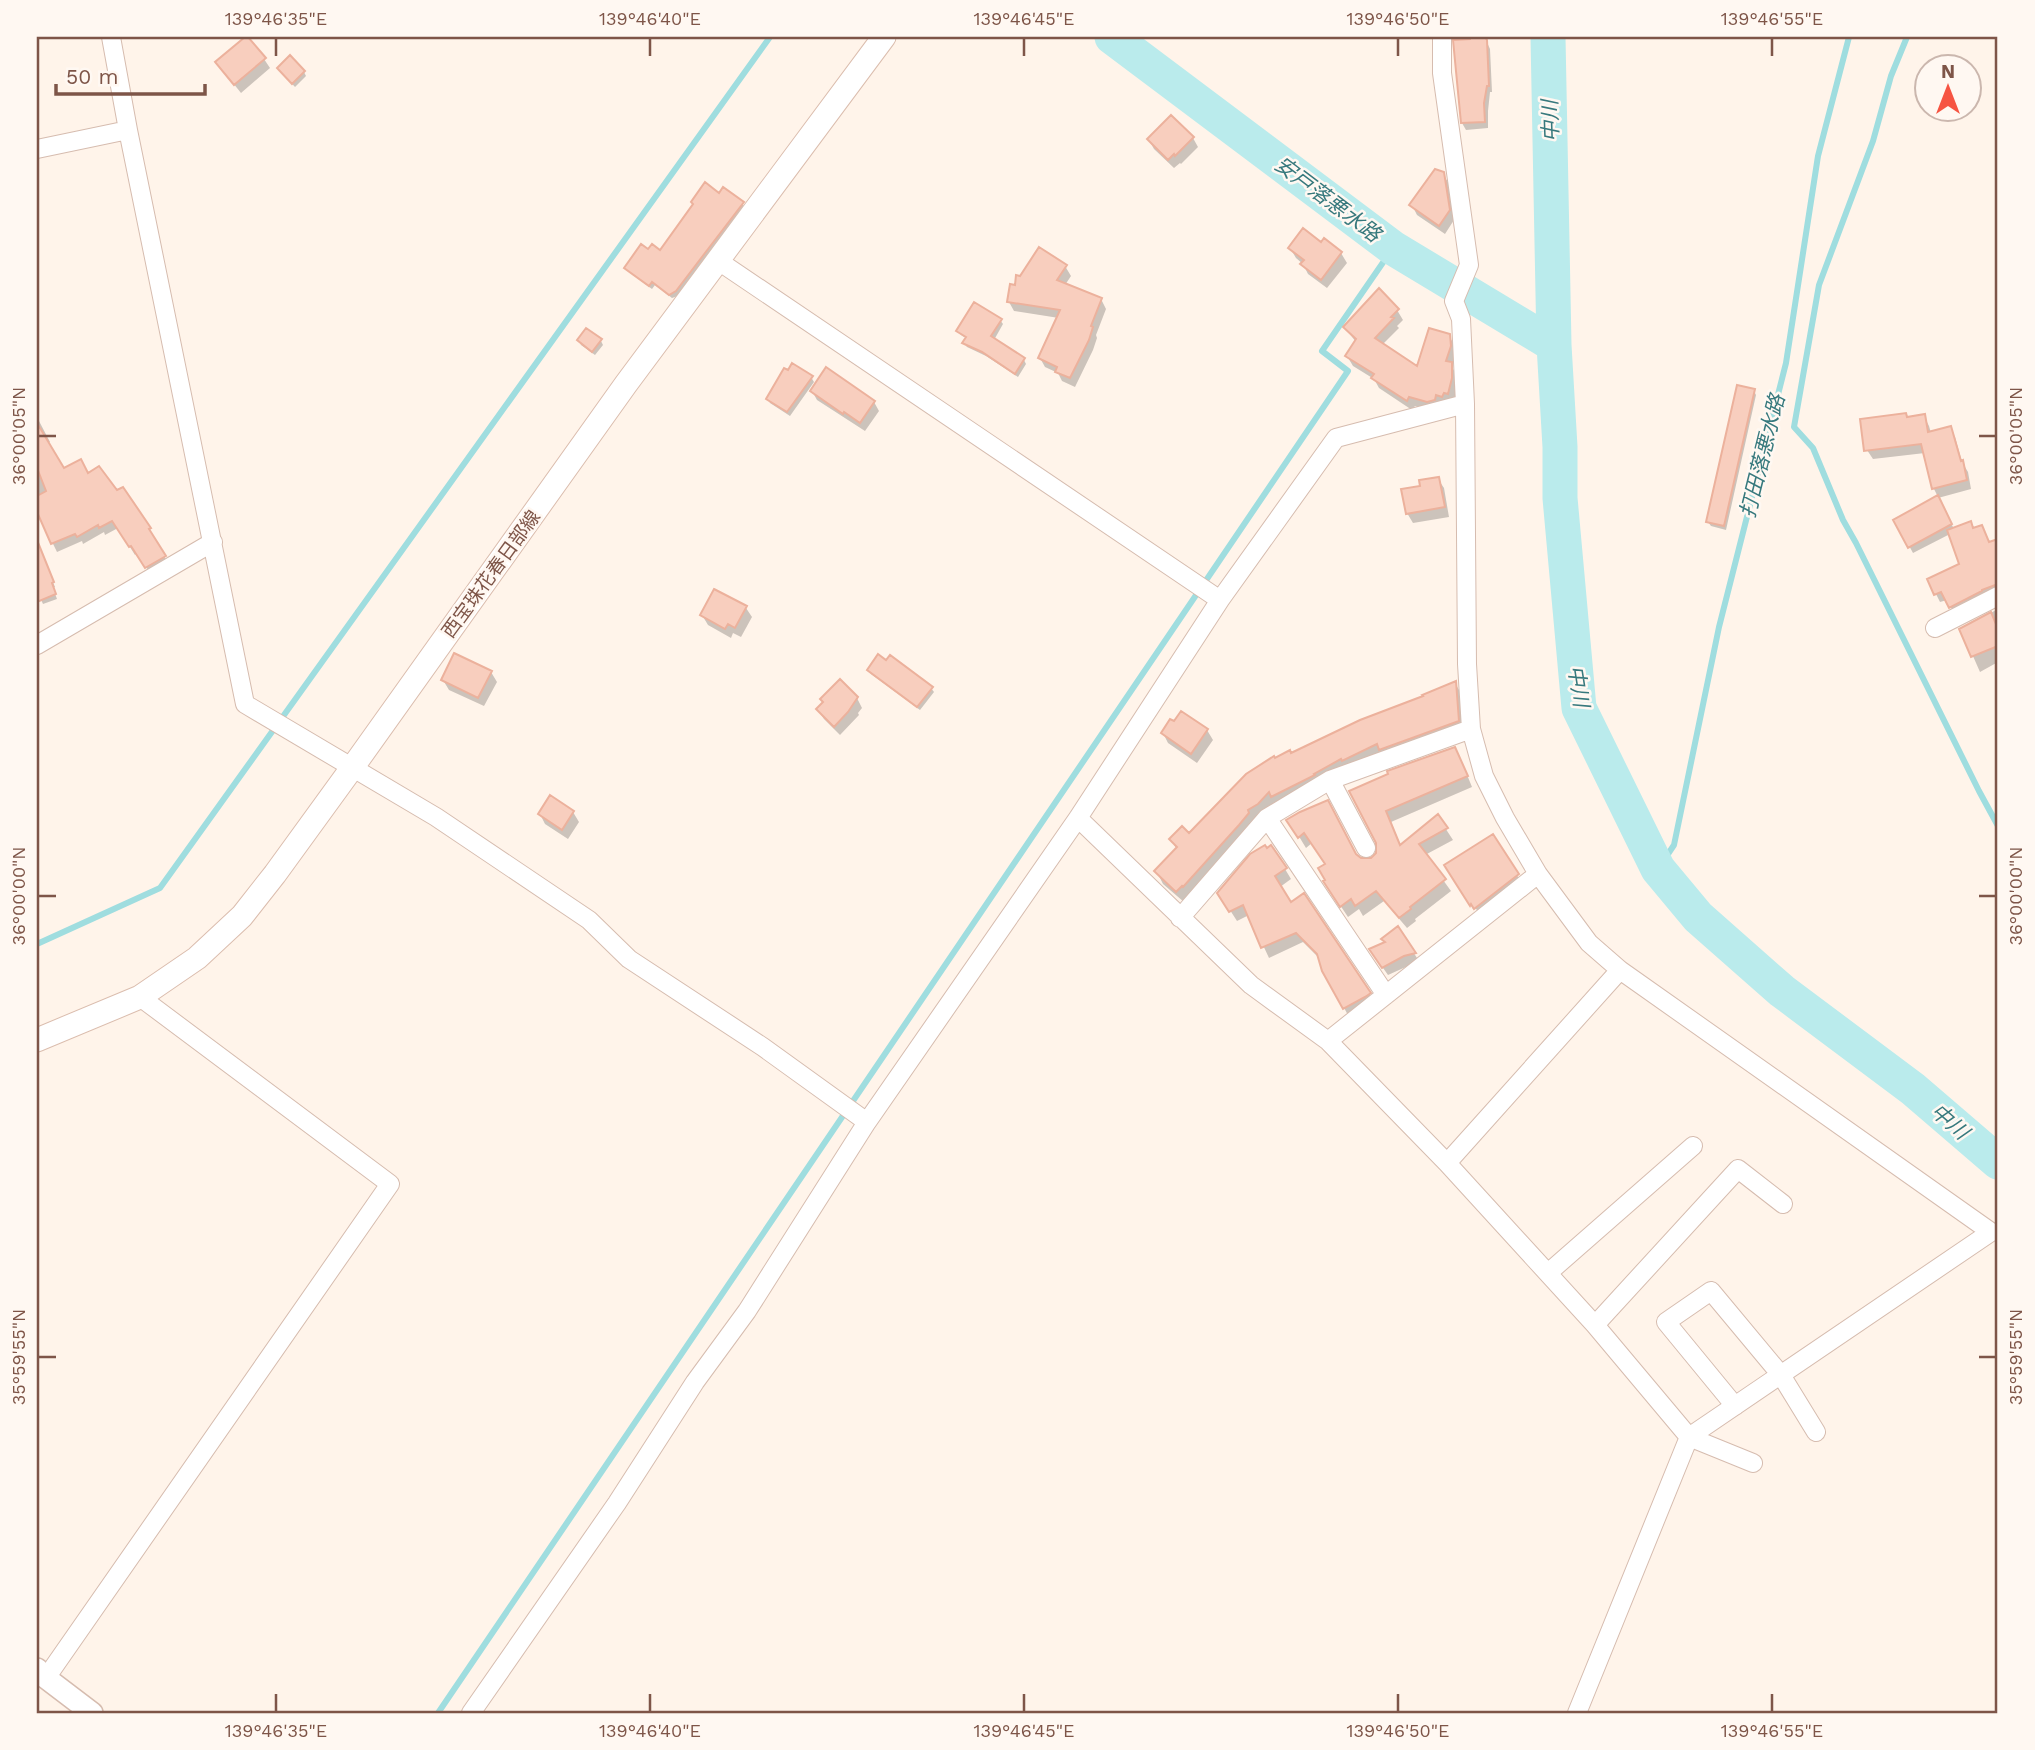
<svg xmlns="http://www.w3.org/2000/svg" width="2035" height="1750" font-family="'Work Sans','Noto Sans JP',sans-serif">
	<style>
		.shadow { fill: #0003 }
		.lines { fill: none; stroke-linecap: round; stroke-linejoin: round }
		.stream { stroke: #9fdddf; stroke-width: 6 }
		.river { stroke: #baebec; stroke-width: 35 }
		.building { fill: #f8cebe; stroke: #ecb19c; stroke-width: 2 }
		.minor-casing { stroke: #d6bcaf; stroke-width: 20 }
		.tertiary-casing { stroke: #d6bcaf; stroke-width: 24 }
		.secondary-casing { stroke: #dbbdae; stroke-width: 25 }
		.minor { stroke: #fff; stroke-width: 18 }
		.tertiary { stroke: #fff; stroke-width: 21 }
		.secondary { stroke: #fff; stroke-width: 23 }
		.ticks { fill: none; stroke: #7e5548; stroke-width: 2.5 }
		.labels { text-anchor: middle; dominant-baseline: central; stroke-width: 5; stroke-linejoin: round; paint-order: stroke }
		.street-label { font-size: 19px; fill: #7e5548; stroke: #fff8f2 }
		.water-label { font-size: 21px; font-style: italic; fill: #37797d; stroke: #fff8f2 }
		.neatline { fill: none; stroke: #7e5548; stroke-width: 2.5 }
		.ticks-label { font-size: 18px; text-anchor: middle; fill: #7e5548 }
	</style>
	<rect width="100%" height="100%" fill="#fff4ea"/>
	<path class="shadow" d="M1485 38 1490 49 1492 92H1490L1488 111V128L1466 130 1462 123Z
		M264 59 270 68 241 93 217 63Z
		M281 72H304L306 76 295 87Z
		M1193 138 1198 147 1181 164 1180 163 1174 168 1154 149 1149 140Z
		M1443 174 1449 184 1454 220 1445 234 1417 215 1412 205Z
		M719 195 742 203 745 208 678 296 672 298 655 285 652 289 629 272 626 268 648 251 660 253Z
		M1321 244 1341 253 1347 263 1327 288 1308 274 1303 264 1296 258 1290 248Z
		M1065 266 1071 276 1065 285 1101 299 1106 309 1096 335 1097 338 1093 350 1075 387 1062 381 1058 373 1045 367 1040 358 1059 318 1014 311 1009 302 1016 287Z
		M1397 310 1403 320 1397 326 1399 328 1382 345 1418 369 1449 336 1455 346 1456 357 1452 367 1456 374 1457 389 1453 403 1433 412 1415 406 1412 410 1379 388 1374 379 1353 366 1347 356 1356 342 1345 328Z
		M1000 320 1003 324 994 340 1024 360 1026 364 1018 377 986 356 967 347 964 343 967 339 961 335 958 331Z
		M579 340 601 341 603 345 595 355 581 345Z
		M788 372 811 377 814 382 790 416 770 403 768 399Z
		M812 391 874 402 879 411 865 431 817 400Z
		M1754 391 1756 395 1726 530 1711 526 1708 522Z
		M1924 416 1929 426 1931 433 1950 428 1955 437 1962 462 1968 472 1971 489 1938 498 1954 529 1974 530 1989 544 1998 541V593L1955 615 1947 600 1940 602 1929 580 1962 565 1950 534 1913 553 1895 520 1938 497 1934 489 1925 453 1873 459 1867 450 1907 418Z
		M39 421 50 442 47 443 64 470 88 476 149 529 169 565 152 576 137 553 135 555 118 528 105 535 104 532 83 544 82 541 57 552 37 511V422Z
		M1438 479 1444 488 1449 517 1413 523 1407 513Z
		M39 549 55 587 53 588 57 599 43 604 37 591V550Z
		M746 608 752 617 741 637 733 633 731 638 708 625 702 615Z
		M1998 609V662L1980 672 1961 629Z
		M886 663 931 688 934 692 920 710 871 674 869 670Z
		M491 672 497 682 484 706 449 690 443 680Z
		M1455 683 1462 695 1465 733 1280 808 1184 902 1163 884 1157 872 1177 850 1171 839 1189 836 1290 755Z
		M857 698 862 708 858 713 859 715 840 735 824 719 818 710Z
		M1174 724 1207 730 1213 740 1197 763 1168 743 1163 733Z
		M1461 760 1472 787 1391 822 1401 846 1438 817 1453 840 1425 855 1451 891 1415 919 1416 921 1407 928 1384 901 1363 916 1359 909 1348 917 1332 893 1326 865 1312 843 1306 848 1289 820 1360 860H1371L1378 854V843L1351 792Z
		M573 812 579 822 568 839 545 824 540 814Z
		M1492 837 1520 880 1478 912 1475 907 1473 909 1446 866Z
		M1285 869 1291 879 1280 887 1291 904 1369 993 1375 1004 1350 1019 1324 970 1321 960 1303 942 1269 958 1249 915 1237 921 1219 893Z
		M1398 929 1419 961 1388 975 1376 958Z"/>
	<g class="lines">
		<path class="stream" d="M1907 37 1891 76 1873 141 1819 285 1794 427 1813 448 1843 520 1856 543 1979 791 1998 826
			M1658 869 1674 845 1719 627 1786 363 1818 156 1849 37
			M37 944 160 888 770 37
			M438 1713 1348 371 1322 351 1393 248"/>
		<path class="river" d="M1112 37 1393 248 1554 345
			M1548 37 1554 345 1560 447V498L1579 708 1658 869 1698 917 1782 991 1913 1089 1998 1162"/>
	</g>
	<path class="building" d="M245 37H248L266 58 234 85 215 62Z
		M1470 37H1485L1487 40 1489 86H1487L1484 103 1485 122 1461 123 1453 40 1470 39Z
		M290 55 305 71 292 84 277 68Z
		M1171 115 1194 137 1175 156 1174 154 1168 160 1147 139Z
		M1435 169 1444 172 1450 210 1439 226 1409 205Z
		M705 182 719 193 723 187 744 202 676 291 669 295 652 282 649 286 624 268 641 244 648 249 652 244 660 250 693 204 691 202Z
		M1303 228 1321 242 1324 238 1342 252 1321 280 1300 264 1304 260 1288 248Z
		M1039 247 1067 265 1057 280 1102 298 1091 326 1093 327 1089 340 1070 378 1055 372 1057 367 1038 358 1060 310 1007 302 1010 284 1015 285 1016 275 1020 276Z
		M1379 288 1399 309 1391 317 1394 318 1375 338 1417 366 1429 328 1450 334 1451 346 1446 361 1452 362V378L1448 394 1444 393 1442 397 1436 395 1435 400 1427 402 1409 397 1407 401 1371 378 1374 374 1345 356 1356 339 1343 327Z
		M974 302 1002 319 991 336 1025 358 1015 374 982 352 962 343 966 337 956 331Z
		M586 328 602 339 592 352 577 340Z
		M792 363 813 376 787 412 766 399 784 368 788 370Z
		M826 367 875 401 860 423 844 412 843 414 810 391Z
		M1737 385 1755 389 1724 526 1706 522Z
		M1906 413 1907 417 1925 414 1928 432 1951 426 1961 461 1963 460 1967 480 1932 489 1921 444 1864 451 1860 419Z
		M37 423 64 468 81 459 88 473 99 466 117 490 123 487 151 528 149 529 166 556 145 568 131 546 129 547 112 521 99 528 98 525 77 537 75 534 51 544 37 512V496L46 491 37 468Z
		M1439 477 1445 507 1406 514 1401 489 1420 486 1419 480Z
		M1938 495 1952 524 1908 548 1893 520Z
		M1971 521 1973 528 1982 525 1989 542 1998 539V584L1982 590V591L1949 608 1941 592 1934 595 1927 579 1959 564 1947 530Z
		M37 540 54 582 52 583 56 594 37 602Z
		M714 589 747 606 735 628 728 624 725 629 700 615Z
		M1991 612 1998 629V646L1971 657 1959 629Z
		M454 653 492 671 478 698 441 680Z
		M878 654 886 660 890 655 933 687 917 707 867 670Z
		M840 679 858 697 848 712 834 727 816 709 823 702 820 699Z
		M1456 681 1459 721 1379 750 1377 744 1342 761 1341 759 1314 774 1315 775 1271 797 1269 792 1258 804 1248 810 1249 813 1239 825 1183 887 1182 886 1176 892 1154 871 1177 847 1169 839 1182 826 1189 833 1246 774 1274 756 1275 758 1290 750 1291 753 1360 720 1423 696 1422 695Z
		M1181 711 1208 729 1191 754 1161 733 1170 719 1174 721Z
		M1455 747 1468 776 1386 811 1400 845 1438 814 1448 828 1419 844 1446 879 1410 907 1411 909 1399 918 1376 891 1355 906 1351 899 1340 907 1323 881 1325 880 1318 868 1325 864 1304 833 1298 838 1286 820 1300 812 1328 800 1356 854 1361 858H1371L1376 853V843L1349 791 1388 774 1387 771Z
		M550 795 574 811 562 830 538 814Z
		M1493 834 1519 874 1474 909 1471 904 1470 906 1444 865Z
		M1265 845 1267 848 1271 845 1287 868 1275 876 1291 902 1304 893 1371 993 1365 997 1343 1009 1322 971 1317 954 1296 933 1261 948 1243 905 1229 912 1217 893 1250 854Z
		M1398 926 1416 953 1404 956 1382 968 1369 949 1385 942 1381 939Z"/>
	<g class="lines">
		<defs>
			<path id="minor" d="M111 37 128 130 245 704 436 817 589 920 629 959 763 1047 867 1122
				M1442 37V73L1469 265 1454 301 1461 319 1465 404 1467 664 1471 729 1484 776 1505 818 1538 874 1589 943 1620 970 1991 1232 1689 1437 1577 1713
				M37 149 128 130
				M717 260 1220 600
				M1935 628 1998 596
				M37 645 213 542
				M1330 780 1366 848
				M1078 818 1251 985 1328 1041 1447 1163 1595 1325 1689 1437 1753 1463
				M1267 818 1386 995
				M1180 918 1267 818 1330 780 1471 729
				M1328 1041 1538 874
				M1447 1163 1620 970
				M1548 1273 1693 1146
				M1595 1325 1738 1169 1783 1204
				M1735 1406 1666 1322 1711 1291 1781 1375 1816 1432
				M46 1678 390 1184 140 997
				M471 1713 617 1503 695 1382 747 1311 867 1122 1078 818 1220 600 1336 438 1465 404"/>
			<path id="tertiary" d="M37 1669 46 1678 92 1713"/>
			<path id="secondary" d="M37 1040 140 997 197 958 242 916 275 874 352 768 626 384 884 37"/>
		</defs>
		<use href="#minor" class="minor-casing"/>
		<use href="#tertiary" class="tertiary-casing"/>
		<use href="#secondary" class="secondary-casing"/>
		<use href="#minor" class="minor"/>
		<use href="#tertiary" class="tertiary"/>
		<use href="#secondary" class="secondary"/>
	</g>
	<path class="ticks" d="M276 38V56M650 38V56M1024 38V56M1398 38V56M1772 38V56M38 436H56M1979 436H1996M38 896H56M1979 896H1996M38 1357H56M1979 1357H1996M276 1694V1712M650 1694V1712M1024 1694V1712M1398 1694V1712M1772 1694V1712"/>
	<g class="labels">
		<g class="street-label">
			<text transform="translate(491 574) rotate(-54)">西宝珠花春日部線</text>
		</g>
		<g class="water-label">
			<text transform="translate(1550 121) rotate(-92)">中川</text>
			<text transform="translate(1328 199) rotate(37)">安戸落悪水路</text>
			<text transform="translate(1762 456) rotate(-76)">打田落悪水路</text>
			<text transform="translate(1579 686) rotate(81)">中川</text>
			<text transform="translate(1950 1121) rotate(41)">中川</text>
		</g>
	</g>
	<rect width="2035" height="1750" fill="none" stroke="#fff8f2" stroke-width="77"/>
	<g transform="translate(1948 88)"><circle r="33" fill="#fff8f2" stroke="#cbb7ae" stroke-width="2"/>
	<path d="M0-5L12 26L0 18L-12 26Z" fill="#f65442"/>
	<text y="-10" font-size="19" font-weight="bold" text-anchor="middle" fill="#7e5548">N</text>
	</g>
	<path d="M56 84v10h149v-10" fill="none" stroke="#7e5548" stroke-width="3.5"/>
	<text x="66" y="84" font-size="21" fill="#7e5548" stroke="#fff8f2" stroke-width="5" paint-order="stroke">50 m</text>
	<rect x="38" y="38" width="1958" height="1674" class="neatline"/>
	<g class="ticks-label">
		<text x="276" y="25">139°46'35"E</text>
		<text x="650" y="25">139°46'40"E</text>
		<text x="1024" y="25">139°46'45"E</text>
		<text x="1398" y="25">139°46'50"E</text>
		<text x="1772" y="25">139°46'55"E</text>
		<text transform="translate(19 436) rotate(-90)" y="6">36°00'05"N</text>
		<text transform="translate(2016 436) rotate(-90)" y="6">36°00'05"N</text>
		<text transform="translate(19 896) rotate(-90)" y="6">36°00'00"N</text>
		<text transform="translate(2016 896) rotate(-90)" y="6">36°00'00"N</text>
		<text transform="translate(19 1357) rotate(-90)" y="6">35°59'55"N</text>
		<text transform="translate(2016 1357) rotate(-90)" y="6">35°59'55"N</text>
		<text x="276" y="1737">139°46'35"E</text>
		<text x="650" y="1737">139°46'40"E</text>
		<text x="1024" y="1737">139°46'45"E</text>
		<text x="1398" y="1737">139°46'50"E</text>
		<text x="1772" y="1737">139°46'55"E</text>
	</g>
</svg>
